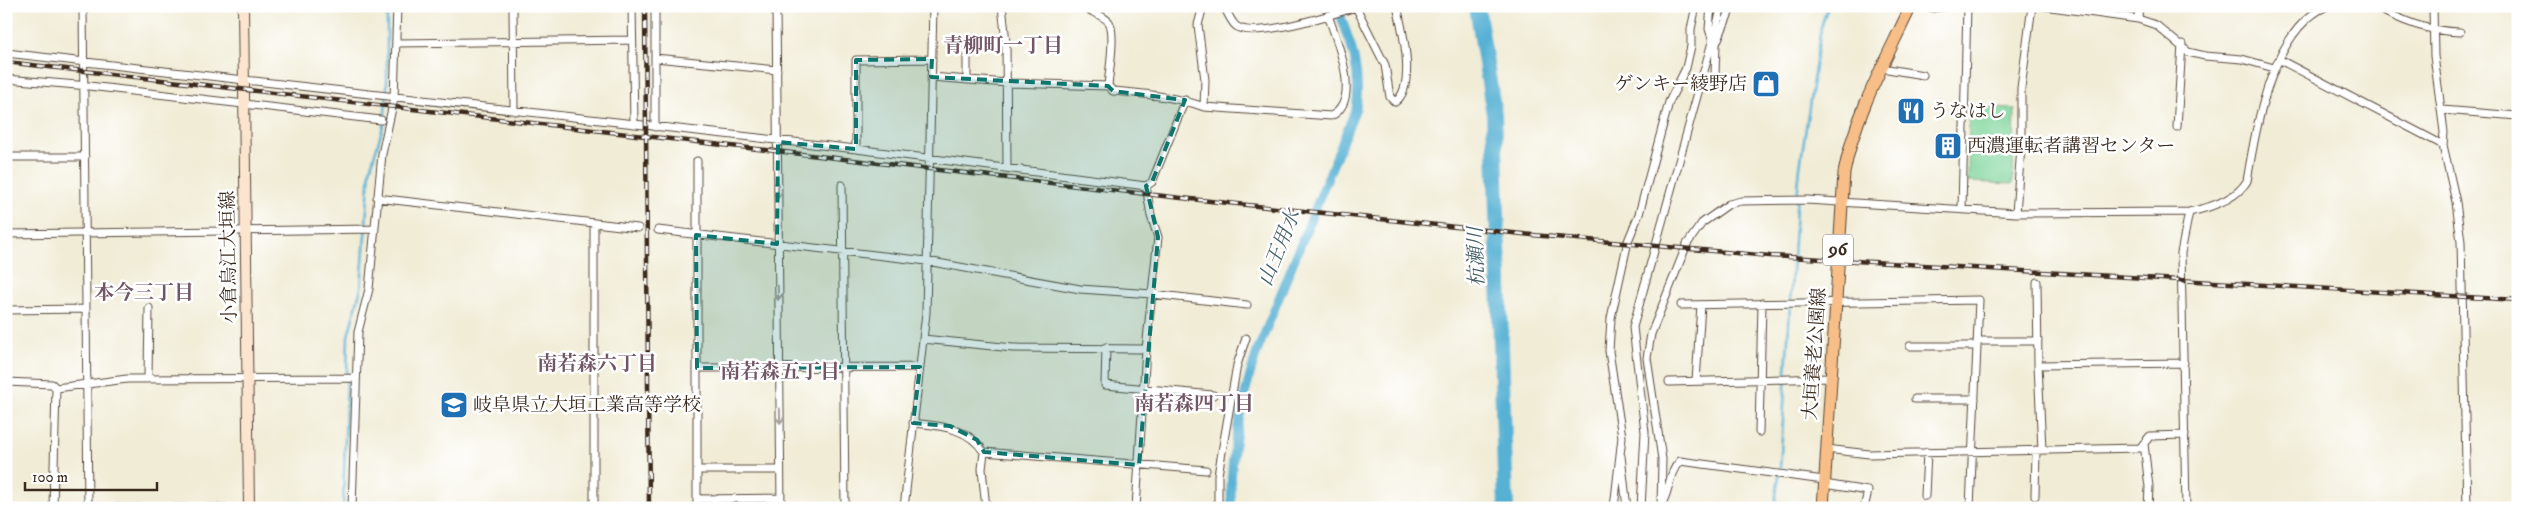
<svg xmlns="http://www.w3.org/2000/svg" width="2524" height="514" font-family="'IM FELL DW Pica','Noto Serif JP',serif">
	<style>
		.green { fill: #7bd499; stroke: #5b7f5c }
		.lines { fill: none; stroke-linecap: round; stroke-linejoin: round }
		.stream { stroke: #56b1d4; stroke-width: 2.5 }
		.canal { stroke: #56b1d4; stroke-width: 9 }
		.river { stroke: #56b1d4; stroke-width: 16 }
		.minor-casing { stroke: #56473a; stroke-width: 9 }
		.secondary-casing { stroke: #56473a; stroke-width: 12 }
		.primary-casing { stroke: #56473a; stroke-width: 13 }
		.minor { stroke: #fff; stroke-width: 7 }
		.secondary { stroke: #fce5cf; stroke-width: 10 }
		.primary { stroke: #f7be88; stroke-width: 11 }
		.rail-casing { stroke: #3b2a1e; stroke-width: 4.5 }
		.rail { stroke: #fff; stroke-width: 2.5; stroke-dasharray: 8; stroke-linecap: butt }
		.oneway { stroke: #a79f9a }
		.marked { fill: #0f766e; fill-opacity: 0.2; stroke: #0f766e; stroke-width: 4; stroke-dasharray: 10 6; stroke-linejoin: round }
		.labels { text-anchor: middle; dominant-baseline: central; stroke-width: 5; stroke-linejoin: round; paint-order: stroke }
		.shield { fill: #fff; stroke: #766a62; stroke-width: 1 }
		.shield-label { font-size: 18px; font-weight: bold; fill: #3b2a1e }
		.poi-label { font-size: 19px; fill: #3b2a1e; stroke: #fff; text-anchor: start }
		.street-label { font-size: 19px; fill: #3b2a1e; stroke: #fff }
		.neighbourhood-label { font-size: 20px; font-weight: bold; fill: #725665; stroke: #fff }
		.water-label { font-size: 20px; font-style: italic; fill: #466067; stroke: #fff }
	</style>
	<rect width="100%" height="100%" fill="#fff"/>
	<filter id="ink" filterUnits="userSpaceOnUse"><feTurbulence type="fractalNoise" baseFrequency=".02" numOctaves="2"/><feDisplacementMap in="SourceGraphic" scale="10" xChannelSelector="R" yChannelSelector="G"/><feConvolveMatrix kernelMatrix="1 2 1 2 8 2 1 2 1" color-interpolation-filters="sRGB"/></filter>
	<filter id="wash" filterUnits="userSpaceOnUse"><feTurbulence type="fractalNoise" baseFrequency=".0096" numOctaves="4" result="noise"/><feDisplacementMap in="SourceGraphic" scale="20" xChannelSelector="R" yChannelSelector="G"/><feGaussianBlur stdDeviation="1.12" result="paint"/><feColorMatrix in="noise" values="0 0 0 0 0 0 0 0 0 0 0 0 0 0 0 0 0 1.4 0 .05"/><feComposite in="paint" operator="in"/></filter>
	<g filter="url(#wash)">
		<rect width="100%" height="100%" fill="#f1ecd6"/>
		<path class="green" d="M1969 107 2015 109 2013 184 1968 182Z"/>
		<g class="lines">
			<path class="stream" d="M343 508 348 336 361 288 370 170 384 123 387 92V6
				M1774 508 1780 470 1796 208 1800 167 1821 27 1828 6"/>
			<path class="canal" d="M1232 508C1227 463 1243 395 1257 352L1356 108C1362 70 1350 41 1337 6"/>
			<path class="river" d="M1477 6 1494 114 1506 508"/>
		</g>
	</g>
	<g filter="url(#ink)">
		<g class="lines">
			<defs>
				<path id="minor" d="M83 6 88 508
					M513 6 514 111
					M632 6 634 124
					M655 6V127
					M776 6 781 508
					M1002 6 1006 42 1007 167
					M1203 6 1198 25 1205 80 1204 107
					M1224 6C1227 12 1231 22 1236 26 1253 40 1334 14 1356 7L1385 65 1390 97 1395 102C1417 87 1402 28 1397 6
					M1711 6 1709 29 1712 38
					M1925 6 1933 8 1950 6
					M2044 6 2138 19 2156 25 2188 52 2205 56 2242 59 2274 68
					M2372 6C2404 21 2424 31 2460 32
					M2433 6 2434 56 2444 132 2443 145 2456 202 2461 242 2467 508
					M2138 19 2139 6
					M967 40V80
					M396 43 632 40
					M6 53 856 149 1146 186 1152 182 1185 100
					M655 58 777 70
					M2280 60 2443 145
					M1882 68 1923 75
					M1715 75 1716 44 1732 6
					M931 77 1007 83 1108 86C1109 72 1116 33 1109 22 1103 15 1089 11 1081 6
					M6 79 89 86 381 120
					M1108 86 1113 91C1144 94 1174 96 1204 107L1331 116C1363 101 1336 39 1328 15
					M2442 110 2518 116
					M2177 127 2182 44
					M856 149V60L932 59
					M6 157H85
					M697 161V508
					M842 185 845 508
					M377 198 638 228
					M1962 209 1967 6
					M2016 213 2021 147V88L2032 6
					M594 224V508
					M658 230 927 261 1080 289 1152 294 1247 305
					M6 234 375 229
					M2037 282 2038 365 2184 363
					M1681 305 1979 300 1970 508
					M6 310 86 309
					M923 339 1013 348 1146 349
					M1977 341H2038
					M1910 346H1977
					M1106 347 1105 385 1213 395
					M2038 365 2042 450
					M697 368 920 367
					M148 379 149 308
					M1696 381 1701 305
					M6 382 52 384 56 388 127 379 355 378
					M1669 382 1831 378
					M1915 399H1975
					M913 423C941 426 968 427 984 452L1206 470
					M1759 432 1762 303
					M2144 444 2149 487 2148 508
					M1826 449 1869 454 2140 448 2150 436 2185 435
					M984 452 982 469 986 508
					M1621 456 1627 508
					M697 470H780
					M1824 484 1868 491 1864 508
					M1925 496 1927 452
					M2035 496 2036 450
					M697 499 781 498
					M1661 505C1670 492 1668 473 1680 461L1824 480
					M53 507 79 508
					M53 508 56 388
					M105 508H226
					M352 508 358 332 369 289 382 154 394 99 397 6
					M904 508 926 313 933 6
					M1136 508 1146 349 1158 237 1151 216 1146 186
					M1218 508V475L1237 365 1246 338
					M1614 508 1622 437 1609 351 1611 318 1628 241 1639 214 1669 102 1686 68 1691 46V29L1696 6
					M1641 508 1645 432 1633 327 1722 6
					M1661 508 1662 459 1647 358 1651 334 1687 244 1702 223 1729 204 1741 201 1807 200 2016 213 2189 212C2209 208 2236 200 2247 181 2256 128 2271 30 2327 6
					M2186 508 2181 253 2189 212"/>
				<path id="secondary" d="M243 6 249 508"/>
				<path id="primary" d="M1823 508 1844 173C1855 114 1886 60 1911 6"/>
			</defs>
			<use href="#minor" class="minor-casing"/>
			<use href="#secondary" class="secondary-casing"/>
			<use href="#primary" class="primary-casing"/>
			<use href="#minor" class="minor"/>
			<use href="#secondary" class="secondary"/>
			<use href="#primary" class="primary"/>
			<defs>
				<path id="rail" d="M645 6 649 508
					M6 62 1172 197 1532 235 1770 256 2518 300"/>
			</defs>
			<use href="#rail" class="rail-casing"/>
			<use href="#rail" class="rail"/>
		</g>
		<defs><path id="oneway-shaft" d="M-6 0H5M1.5-3L5.5 0L1.5 3" fill="none" stroke-width="1.6" stroke-linecap="round" stroke-linejoin="round" transform="scale(1.25)"/></defs>
		<g class="oneway">
			<use href="#oneway-shaft" transform="translate(778 191) rotate(90)"/>
			<use href="#oneway-shaft" transform="translate(778 293) rotate(89)"/>
			<use href="#oneway-shaft" transform="translate(780 416) rotate(89)"/>
		</g>
	</g>
	<path class="marked" d="M932 59 931 77 1108 86 1113 91 1185 100 1152 182 1146 186 1158 237 1139 465 984 452 977 440 950 426 913 423 920 367 697 368 696 235 777 244 778 142 856 149V60Z"/>
	<defs>
		<symbol id="shop-square" viewBox="-11 -11 22 22"><rect x="-9" y="-9" width="18" height="18" rx="4" fill="#1f6fb2" stroke="#fff"/><path d="M-5-2.5h2.3a2.7 3.5 0 0 1 5.4 0H5L5.5 6h-11ZM-1.5-2.5h3a1.5 2.3 0 0 0-3 0Z" fill="#fff"/></symbol>
		<symbol id="restaurant-square" viewBox="-11 -11 22 22"><rect x="-9" y="-9" width="18" height="18" rx="4" fill="#1f6fb2" stroke="#fff"/><path d="M-5-6h1v4h1v-4h1v4h1v-4h1v5L-1.5 .5V6h-2V.5L-5-1ZM5-6V6H3V1.5H1.5Q1.5-4 5-6Z" fill="#fff"/></symbol>
		<symbol id="building-square" viewBox="-11 -11 22 22"><rect x="-9" y="-9" width="18" height="18" rx="4" fill="#1f6fb2" stroke="#fff"/><path d="M-4-6H4V6H1V3H-1V6H-4ZM-2.5-4.3h1.7v1.8h-1.7ZM.8-4.3h1.7v1.8H.8ZM-2.5-1h1.7V.8h-1.7ZM.8-1h1.7V.8H.8Z" fill="#fff"/></symbol>
		<symbol id="school-square" viewBox="-11 -11 22 22"><rect x="-9" y="-9" width="18" height="18" rx="4" fill="#1f6fb2" stroke="#fff"/><path d="M0-5L7-2L0 1L-7-2ZM-4 1L0 2.5L4 1V4Q0 6-4 4Z" fill="#fff"/></symbol>
	</defs>
	<g fill-rule="evenodd">
		<use href="#shop-square" x="1750" y="68" width="32" height="32"/>
		<use href="#restaurant-square" x="1895" y="95" width="32" height="32"/>
		<use href="#building-square" x="1932" y="130" width="32" height="32"/>
		<use href="#school-square" x="438" y="389" width="32" height="32"/>
	</g>
	<g class="labels">
		<rect class="shield" x="1823" y="234.5" width="30" height="31" rx="4"/>
		<g class="shield-label">
			<text x="1838" y="250">96</text>
		</g>
		<g class="poi-label">
			<text x="1747" y="84" text-anchor="end">ゲンキー綾野店</text>
			<text x="1930" y="111">うなはし</text>
			<text x="1967" y="146">西濃運転者講習センター</text>
			<text x="473" y="405">岐阜県立大垣工業高等学校</text>
		</g>
		<g class="street-label">
			<text transform="translate(229 257) rotate(-91)">小倉烏江大垣線</text>
			<text transform="translate(1815 354) rotate(-86)">大垣養老公園線</text>
		</g>
		<g class="neighbourhood-label">
			<text x="1003" y="46">青柳町一丁目</text>
			<text x="144" y="293">本今三丁目</text>
			<text x="597" y="364">南若森六丁目</text>
			<text x="780" y="372">南若森五丁目</text>
			<text x="1194" y="404">南若森四丁目</text>
		</g>
		<g class="water-label">
			<text transform="translate(1280 248) rotate(-68)">山王用水</text>
			<text transform="translate(1477 257) rotate(-92)">杭瀬川</text>
		</g>
	</g>
	<rect width="2524" height="514" fill="none" stroke="#fff" stroke-width="25"/>
	<path d="M25 482v8h132v-8" fill="none" stroke="#3b2a1e" stroke-width="2.5"/>
	<text x="32" y="482" font-size="15" fill="#3b2a1e" stroke="#ffffff" stroke-width="4" paint-order="stroke">100 m</text>
</svg>
